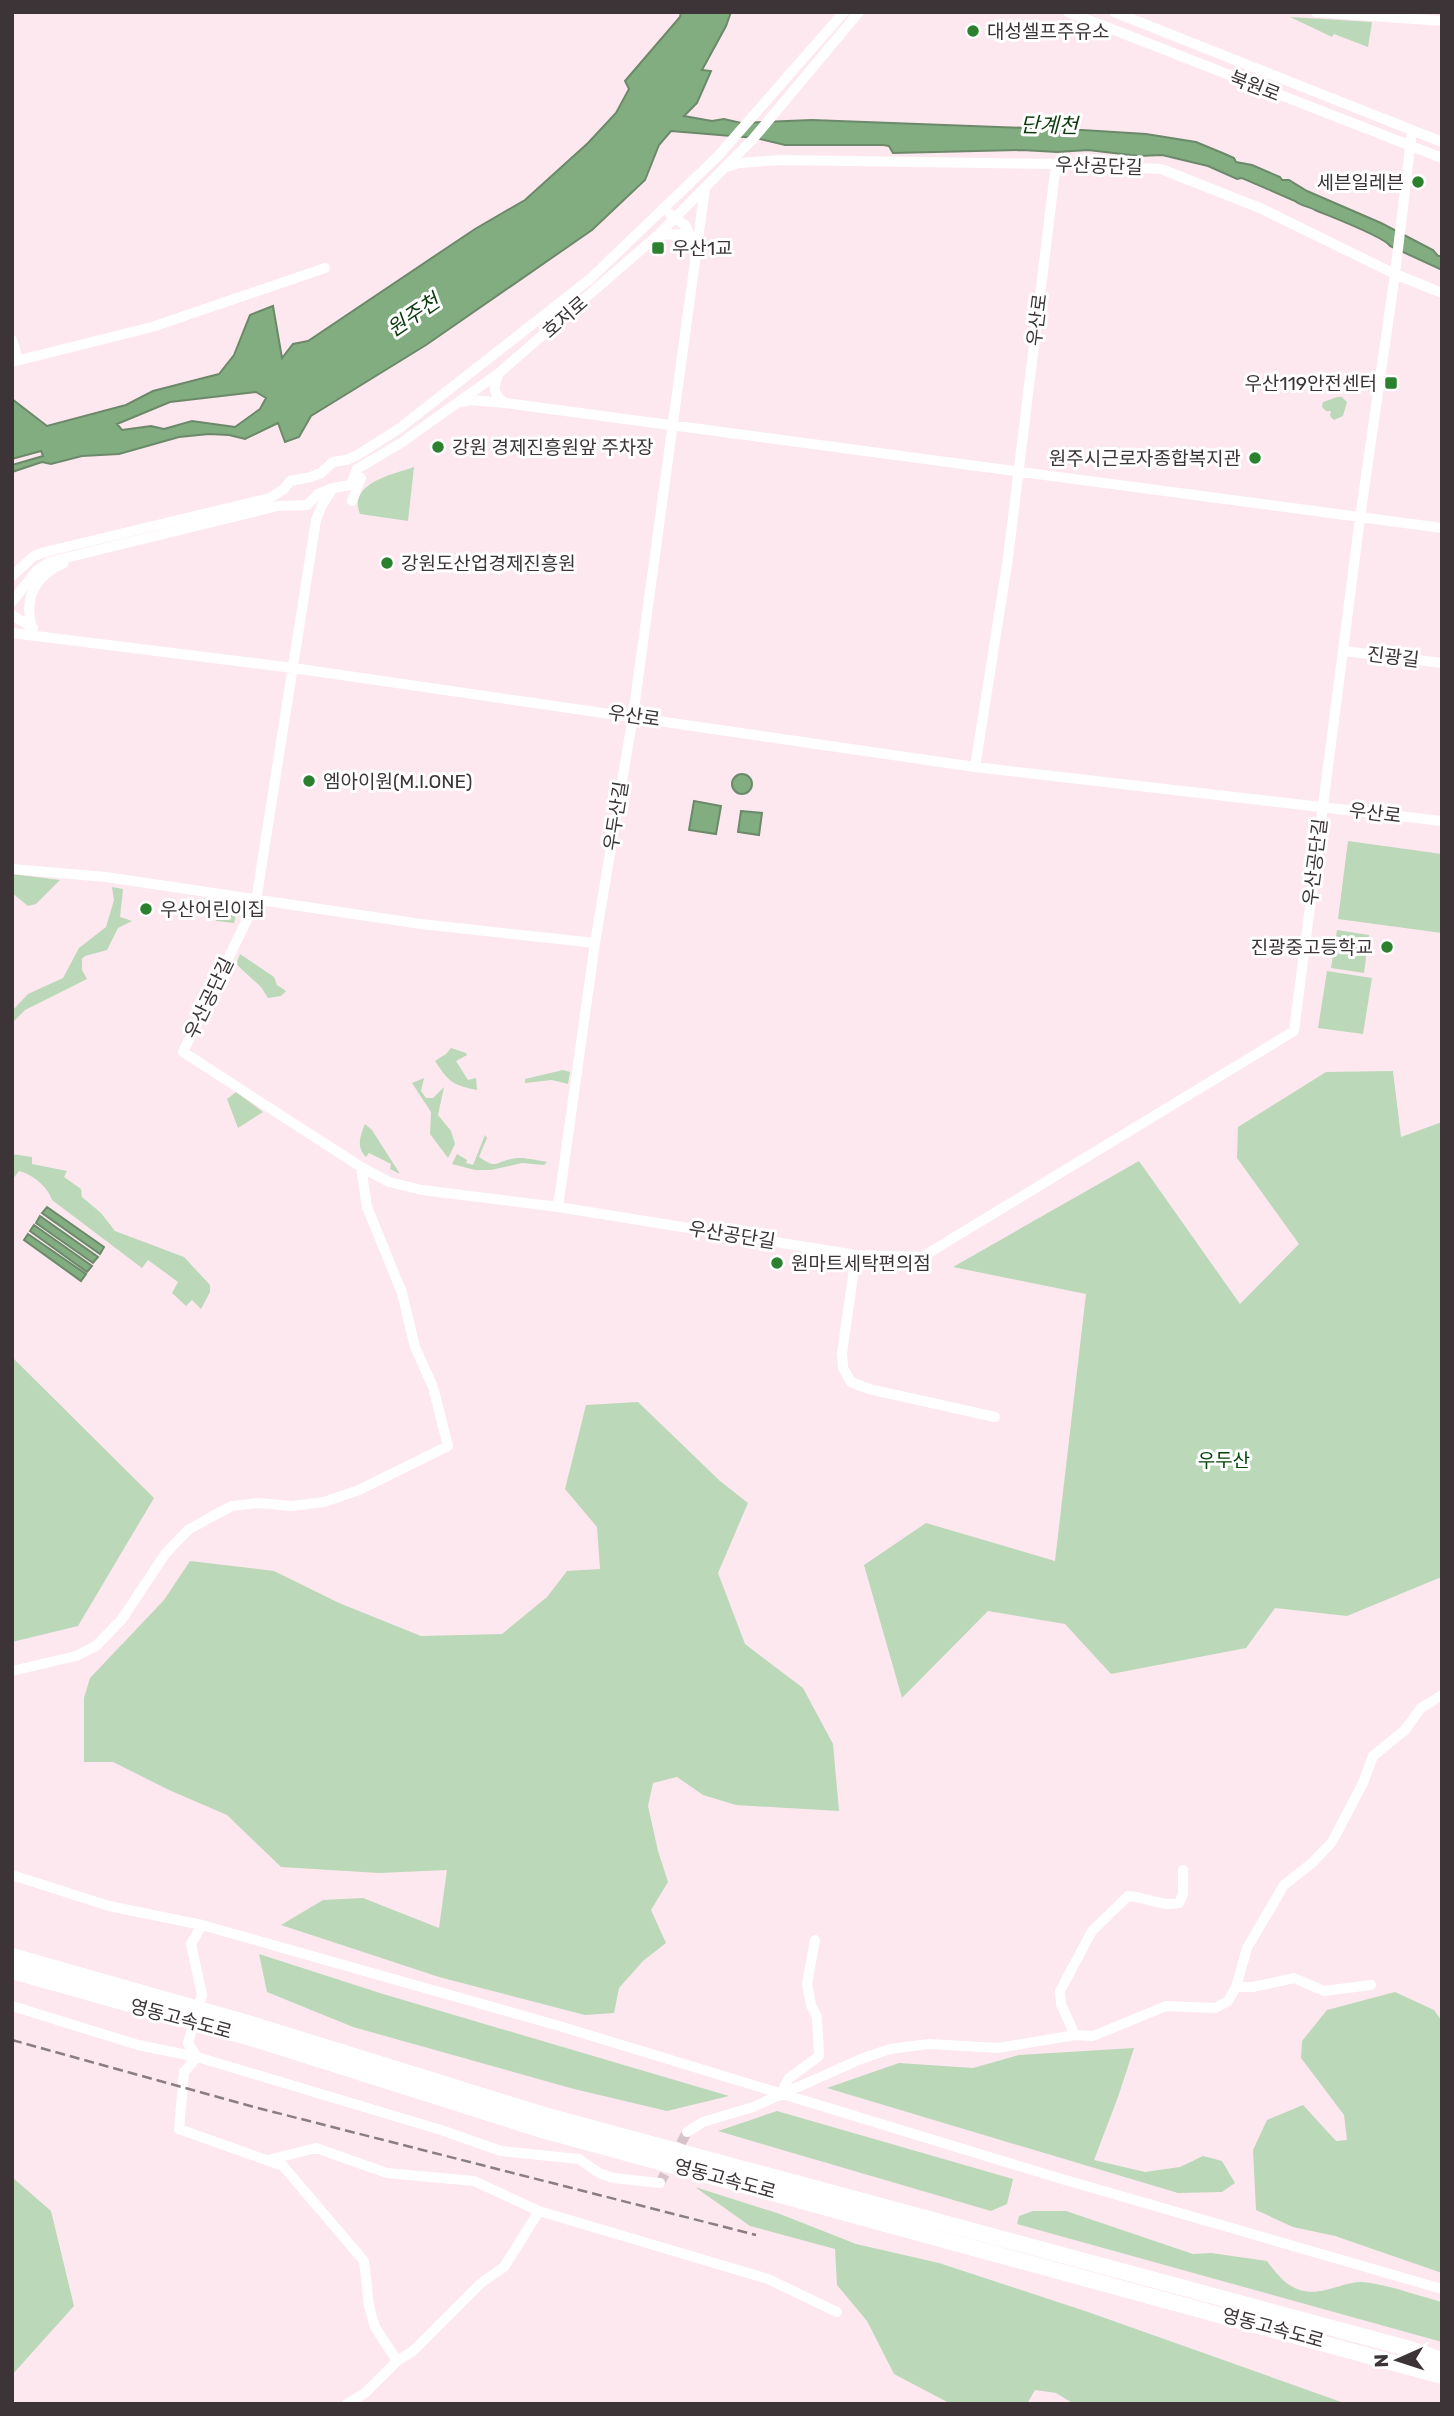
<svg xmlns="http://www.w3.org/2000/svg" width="1454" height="2416" font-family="Rubik,'Noto Sans KR',sans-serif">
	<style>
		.green { fill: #bbd8b9 }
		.water { fill: #81ad80; stroke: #6c896a; stroke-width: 2; fill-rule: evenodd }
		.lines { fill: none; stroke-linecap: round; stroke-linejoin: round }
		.minor-tunnel { stroke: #d6c4ca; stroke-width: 10; stroke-dasharray: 10 5; stroke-linecap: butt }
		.minor { stroke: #fff; stroke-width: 10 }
		.highway { stroke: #fff; stroke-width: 16 }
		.rail { stroke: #8b7e82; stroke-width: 2.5; stroke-dasharray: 10 5; stroke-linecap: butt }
		.poi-dot { fill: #2b812e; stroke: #fff; stroke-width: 2.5 }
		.labels { text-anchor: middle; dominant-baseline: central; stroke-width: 6; stroke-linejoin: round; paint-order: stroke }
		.poi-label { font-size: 19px; fill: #3c3437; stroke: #fff; text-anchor: start }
		.street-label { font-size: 19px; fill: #3c3437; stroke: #fff }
		.park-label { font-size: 19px; fill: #004406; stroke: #fff }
		.water-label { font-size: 21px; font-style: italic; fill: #0c3c0f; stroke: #fff }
	</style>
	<rect width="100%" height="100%" fill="#fde8ef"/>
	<path class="green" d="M1290 17 1372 22 1368 47 1334 34 1332 37Z
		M1337 397H1342L1347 402 1343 416 1334 420 1330 416 1331 411H1326L1322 407 1323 402Z
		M414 467 408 521 360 514C347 483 394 474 414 467Z
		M1348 841 1442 854V933L1338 919Z
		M12 874 60 880 36 904 28 906 12 893Z
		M112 887 123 889 120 917 132 921 118 928 107 950 85 956 82 959V970L87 979 25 1010 12 1023V1011L28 994 63 978 79 948 106 927 114 900Z
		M198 899 239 904 234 923 216 921 217 906 198 905Z
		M1337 930 1369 935 1364 973 1331 968Z
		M240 954 274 977 277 985 286 991 281 996 268 998 261 987 236 964Z
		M1327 971 1372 978 1363 1034 1318 1028Z
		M451 1048 466 1053 467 1055 456 1061 468 1080 476 1078 477 1090C452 1085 449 1082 435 1061L446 1054Z
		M563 1070 570 1072 568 1084 552 1080 525 1083V1079Z
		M1393 1071 1401 1137 1442 1122V1581L1439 1578 1347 1616 1275 1608 1246 1648 1111 1674 1065 1624 988 1611 902 1698 864 1565 926 1523 1055 1561 1086 1294 953 1267 1139 1161 1240 1304 1299 1244 1237 1158 1238 1127 1326 1072Z
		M424 1078 421 1091 426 1098H433L444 1087 438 1115 451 1131 455 1144 448 1158 430 1134 431 1112 412 1083Z
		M236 1092 263 1112 238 1128 227 1099Z
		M365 1124 372 1130 400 1174 390 1169 391 1164 369 1153 366 1157C356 1147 360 1136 365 1124Z
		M485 1135 487 1138 479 1157C497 1169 493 1163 511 1159 522 1156 536 1160 547 1162L544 1165 522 1163 491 1170H475L452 1164 457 1154 467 1160 466 1163 473 1165Z
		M12 1154 32 1157V1164L67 1171 64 1177 81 1189 82 1197 101 1213 115 1231 184 1257 210 1285V1292L201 1309 192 1300 186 1306 172 1293 178 1282 148 1260 142 1268 52 1200C48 1187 32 1174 19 1171L12 1180Z
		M12 1357 154 1498 78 1626 12 1642Z
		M638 1402 720 1481 748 1503 718 1573 745 1644 803 1688 833 1744 839 1811 736 1805 703 1795 677 1777 653 1783 648 1806 658 1851 668 1882 651 1910 666 1943 643 1961 619 1988 614 2013 585 2015 439 1977 281 1925 323 1900 363 1898 439 1928 447 1870 379 1873 281 1867 227 1815 169 1790 113 1762H84V1698L90 1678 164 1600 190 1561 274 1571 339 1603 421 1636 502 1634 547 1597 567 1571 600 1569 597 1527 565 1489 586 1405Z
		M259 1954 383 1994 729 2096 667 2111 574 2089 353 2027 267 1992Z
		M1395 1992 1434 2010 1442 2021V2273L1335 2236 1293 2227 1256 2210 1253 2150 1267 2120 1303 2105 1336 2141 1347 2140 1344 2115 1301 2058 1302 2041 1327 2010Z
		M1134 2048 1118 2097 1094 2160 1145 2172 1180 2167 1203 2156 1222 2161 1235 2183 1222 2192 1178 2193 827 2088 899 2063 973 2068 1019 2055Z
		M777 2111 1013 2179 1007 2204 991 2211 718 2131Z
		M12 2177 51 2211 74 2306 12 2375Z
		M695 2187 780 2214 856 2244 939 2263 1088 2312 1347 2404H1074L1056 2393 1035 2390 1027 2404H951L894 2374 867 2321 837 2285 835 2249 750 2226Z
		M1033 2211H1066L1193 2254 1211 2253 1267 2261C1283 2283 1297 2297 1326 2290 1339 2287 1349 2282 1362 2282 1387 2284 1418 2296 1442 2302V2342L1017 2224 1019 2216Z"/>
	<path class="water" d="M681 12H731L726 26 702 70 711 71 697 103 684 116 712 121 724 119 741 123 812 120 1082 130 1146 134 1196 142 1225 154 1234 158 1236 162 1252 165 1280 177 1282 180H1289L1307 191 1381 223 1433 250 1438 256H1442V270L1390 246C1385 237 1329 216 1315 210 1308 206 1301 206 1295 201L1242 178 1237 179 1208 166 1162 155 1139 156 1088 150 1057 152 1022 150 893 153 889 146 883 145H785L756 138 671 131 659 145 645 180 592 230 426 345 311 416 299 437 285 442 278 423 245 439 229 435 209 434 179 437 119 454 82 456 51 464 42 462 12 472V465L43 456 41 451 12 459V399L47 426 126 405 153 391 219 374 234 355 250 315 273 306 282 358 293 344 308 341 475 229 525 200 588 143 616 113 629 89 625 81 680 17ZM256 392 266 398 260 409 235 427 192 421 164 429 151 426 122 430 117 424 170 402Z
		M732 784a10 10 0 1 1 20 0a10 10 0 1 1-20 0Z
		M694 801 721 806 716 834 689 830Z
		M741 811 762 813 759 835 738 832Z
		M47 1207 104 1247 100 1254 42 1213Z
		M40 1216 98 1257 93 1263 36 1223Z
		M34 1225 92 1266 87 1272 30 1231Z
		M28 1234 86 1274 81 1281 24 1240Z"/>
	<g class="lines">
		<path class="minor-tunnel" d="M660 2183 687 2132"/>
		<path class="minor" d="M1068 12 1442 158
			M1114 12 1442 142
			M1316 12 1442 21
			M727 167 739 163 781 160 1056 164 1161 169 1260 208 1395 274 1442 293
			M670 214 686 226 694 248
			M658 235 681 234 690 246
			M12 340 18 359
			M12 362 152 327 325 268
			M499 373C493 387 492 394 505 403
			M463 402 471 400 505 403 1442 528
			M333 488 322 505 316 520 256 901 183 1052 361 1167 389 1182 422 1190 558 1207 856 1255 922 1257 1294 1031 1360 518 1395 274 1412 131
			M352 501 361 478
			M12 576 34 556 45 552 270 498 284 489 290 481 311 477 321 473 333 462 346 460 356 456 400 428 590 279 718 156 844 12
			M12 602 36 571 49 562 278 506 307 505 318 494 333 488 351 485 357 469 401 443 499 373 658 235 753 139 859 12
			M12 615 33 628
			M32 628C23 598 36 575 64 563
			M12 633 293 668 975 767 1442 821
			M1344 651 1442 663
			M975 767 1008 558 1056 164
			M12 869 106 877 421 924 595 943
			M558 1207 595 943 633 716 705 188
			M856 1255 842 1353 843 1368 851 1382 869 1389 995 1417
			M12 1671 76 1656 96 1646 122 1619 165 1554 188 1530 211 1517 232 1506 258 1503 292 1506 324 1502 359 1490 448 1446 433 1387 415 1347 402 1293 367 1207 361 1167
			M12 1875 109 1906 202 1925 556 2025 1055 2177 1442 2289
			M1236 1987H1253L1294 1978 1324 1991 1371 1985
			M12 2006 138 2045 197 2057 188 2043 202 1995 191 1944 202 1925
			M1075 2035 1061 2004 1060 1991 1092 1931 1128 1896C1146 1897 1162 1907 1179 1903L1183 1894V1870
			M781 2094 788 2079 819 2056 817 2017 811 2005 807 1984 815 1940
			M687 2132 703 2122 753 2107 861 2059 890 2049 929 2044 998 2048 1075 2035 1093 2036 1166 2006 1215 2008 1228 2001 1236 1987 1247 1948 1284 1885 1312 1863 1332 1842 1363 1783 1373 1756 1405 1730 1421 1708 1442 1695
			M268 2160 316 2148 387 2173 474 2181 539 2211 768 2279 837 2312
			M397 2361 375 2327 369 2306 364 2261 283 2166 179 2129 184 2072 197 2057 441 2130 501 2151 579 2159 599 2173 613 2178 660 2183
			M347 2404 365 2393 397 2361 413 2351 481 2283 504 2267 539 2211"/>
		<path class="highway" d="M12 1956 251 2024 544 2115 1410 2349 1442 2360
			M12 1971 251 2038 542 2130 1442 2376"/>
		<path class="rail" d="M12 2040 254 2107 756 2235"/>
	</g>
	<g class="poi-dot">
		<circle cx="973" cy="31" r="7"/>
		<circle cx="1418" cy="182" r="7"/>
		<rect x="651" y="241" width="14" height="14" rx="3.5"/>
		<rect x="1384" y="376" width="14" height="14" rx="3.5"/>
		<circle cx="438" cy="447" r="7"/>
		<circle cx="1255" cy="458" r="7"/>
		<circle cx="387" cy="563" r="7"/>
		<circle cx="309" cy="781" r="7"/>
		<circle cx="146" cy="909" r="7"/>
		<circle cx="1387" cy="947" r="7"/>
		<circle cx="777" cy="1263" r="7"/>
	</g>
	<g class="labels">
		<g class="poi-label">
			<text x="987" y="31">대성셀프주유소</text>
			<text x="1404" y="182" text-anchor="end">세븐일레븐</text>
			<text x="672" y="248">우산1교</text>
			<text x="1377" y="383" text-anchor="end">우산119안전센터</text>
			<text x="452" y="447">강원 경제진흥원앞 주차장</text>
			<text x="1241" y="458" text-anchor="end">원주시근로자종합복지관</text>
			<text x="401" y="563">강원도산업경제진흥원</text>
			<text x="323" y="781">엠아이원(M.I.ONE)</text>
			<text x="160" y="909">우산어린이집</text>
			<text x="1373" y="947" text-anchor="end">진광중고등학교</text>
			<text x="791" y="1263">원마트세탁편의점</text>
		</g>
		<g class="street-label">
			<text transform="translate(1255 86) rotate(21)">북원로</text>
			<text transform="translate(1099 166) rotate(2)">우산공단길</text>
			<text transform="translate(565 317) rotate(-41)">호저로</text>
			<text transform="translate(1037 320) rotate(-83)">우산로</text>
			<text transform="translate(1393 657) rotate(7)">진광길</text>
			<text transform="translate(634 716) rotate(8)">우산로</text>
			<text transform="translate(1375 813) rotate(7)">우산로</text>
			<text transform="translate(616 816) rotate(-81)">우두산길</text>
			<text transform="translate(1315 862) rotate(-83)">우산공단길</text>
			<text transform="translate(209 998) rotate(-64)">우산공단길</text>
			<text transform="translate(732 1235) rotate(9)">우산공단길</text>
			<text transform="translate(181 2019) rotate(15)">영동고속도로</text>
			<text transform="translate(725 2179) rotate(15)">영동고속도로</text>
			<text transform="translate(1273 2328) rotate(15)">영동고속도로</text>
		</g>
		<g class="park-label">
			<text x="1224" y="1460">우두산</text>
		</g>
		<g class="water-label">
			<text transform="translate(1049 125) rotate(1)">단계천</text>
			<text transform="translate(413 315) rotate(-34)">원주천</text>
		</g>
	</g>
	<rect width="1454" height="2416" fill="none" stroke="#3c3437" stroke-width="28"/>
	<g transform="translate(1398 2360) rotate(267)" stroke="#ffffff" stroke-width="5" paint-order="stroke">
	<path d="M0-5L12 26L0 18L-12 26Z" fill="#3c3437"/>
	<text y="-10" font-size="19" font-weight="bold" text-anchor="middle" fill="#3c3437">N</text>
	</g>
</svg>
